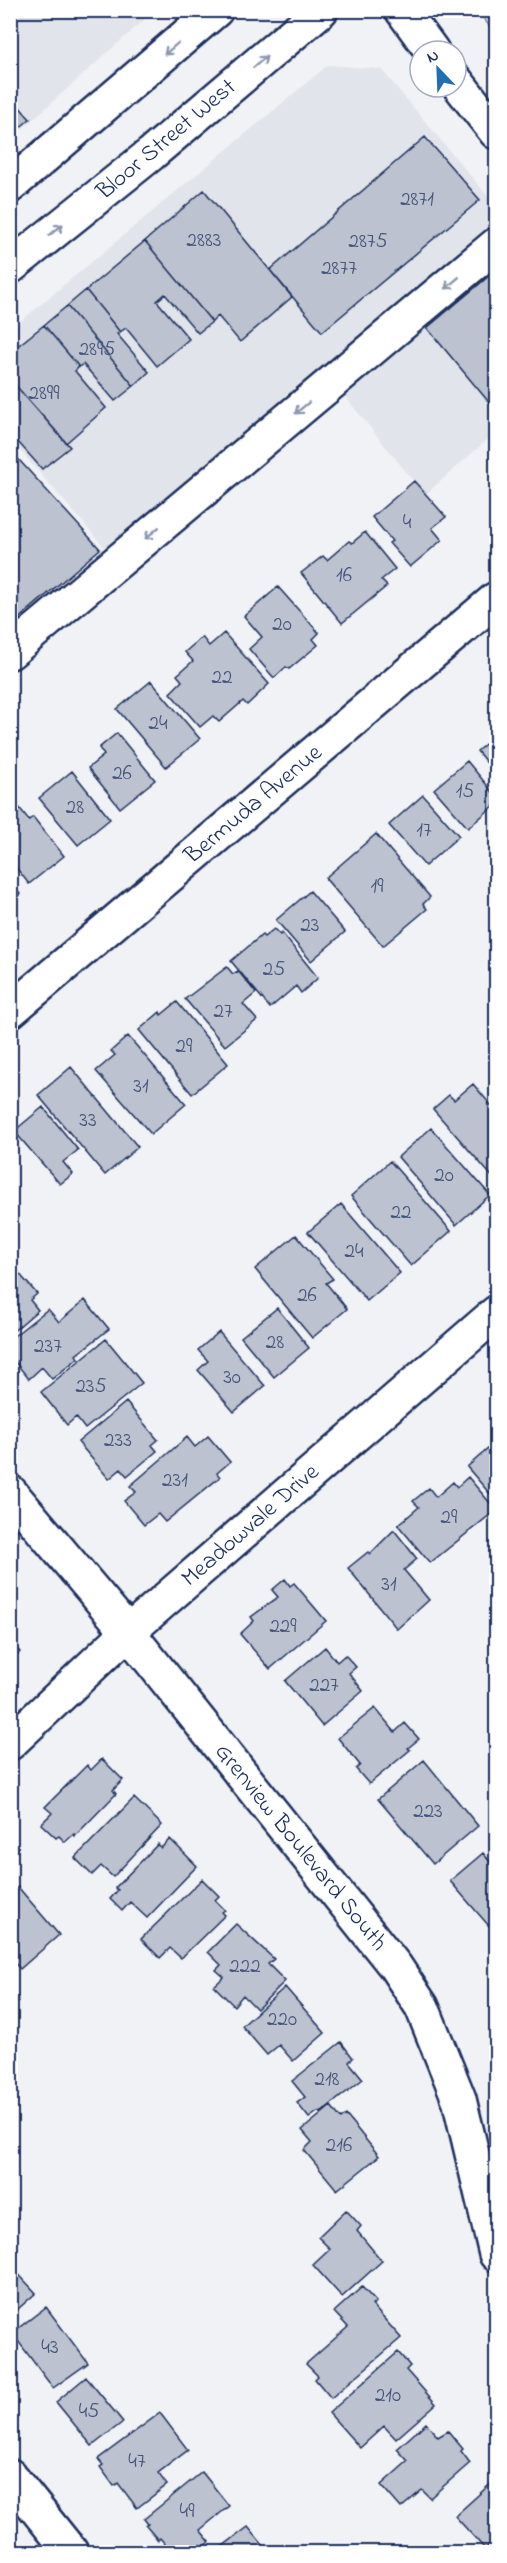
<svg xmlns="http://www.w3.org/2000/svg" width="507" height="2563" font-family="'Indie Flower',sans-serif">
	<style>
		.built { fill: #e1e4ea }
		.green { fill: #d2d6df; stroke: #76829e; stroke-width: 1.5 }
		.building { fill: #bcc2d0; stroke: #1b2f5e; stroke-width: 1.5 }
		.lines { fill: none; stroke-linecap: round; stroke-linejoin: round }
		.minor-casing { stroke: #1b2f5e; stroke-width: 38 }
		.major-casing { stroke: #1b2f5e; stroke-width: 38 }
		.minor { stroke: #fff; stroke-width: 33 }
		.major { stroke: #fff; stroke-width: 33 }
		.oneway { stroke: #8d97ae }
		.labels { text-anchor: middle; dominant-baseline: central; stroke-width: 6; stroke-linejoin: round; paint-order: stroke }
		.number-label { font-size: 21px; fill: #43547a }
		.street-label { font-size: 24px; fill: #1b2f5e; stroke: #fff }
	</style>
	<rect width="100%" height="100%" fill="#f1f2f5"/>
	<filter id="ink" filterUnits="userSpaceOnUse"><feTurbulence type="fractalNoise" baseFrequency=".0167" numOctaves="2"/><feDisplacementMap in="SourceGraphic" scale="12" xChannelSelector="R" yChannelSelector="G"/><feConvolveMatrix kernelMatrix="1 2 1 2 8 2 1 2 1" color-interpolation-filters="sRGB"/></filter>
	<g filter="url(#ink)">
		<path class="built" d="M11 11H154L11 139Z
			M328 65 381 69 496 206V432L425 495 335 384 120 565 11 440 10 330Z"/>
		<path class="green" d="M478 11H496V35Z"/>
		<path class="building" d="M10 96 30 119 10 136Z
			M425 137 480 200 322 332 270 270Z
			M204 190 292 297 240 342 218 316 212 322 145 241Z
			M145 241 212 322 198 333 165 294 157 301 189 339 157 366 126 328 120 332 86 290Z
			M495 271 496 405 493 407 427 328Z
			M86 290 120 332 117 334 149 372 134 386 67 306Z
			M67 306 134 386 115 401 83 364 79 367 44 325Z
			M44 325 79 367 75 371 106 408 66 443 10 379V352Z
			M10 379 70 447 42 469 10 433Z
			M10 450 100 549 10 626Z
			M414 481 446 517 432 528 442 540 410 567 389 543 392 541 372 517Z
			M365 532 395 569 381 580 387 586 342 623 301 573 323 556 327 560 349 541 352 543Z
			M278 587 319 633 313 639 318 645 289 669 286 667 274 678 249 649 262 637 244 616Z
			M224 633 269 684 247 705 243 701 219 722 213 716 200 727 170 693 182 681 177 675 193 661 185 652 202 637 209 646Z
			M151 681 200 739 166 767 117 709Z
			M117 733 155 780 120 808 88 768 104 755 99 748Z
			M496 735V774L477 751Z
			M467 761 496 796V804L468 828 434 789Z
			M72 771 110 819 78 845 39 798Z
			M423 795 459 836 425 866 389 825Z
			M14 801 29 820 33 817 64 856 29 884 10 860V804Z
			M376 834 430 897 423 904 427 909 383 946 325 878Z
			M10 882 20 894 10 903Z
			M310 891 345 932 311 961 276 920Z
			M274 929 280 935 282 933 318 978 301 993 296 986 270 1008 231 961 262 935 264 937Z
			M227 967 233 974 238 971 256 993 243 1004 257 1020 225 1046 185 999Z
			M177 1002 228 1064 192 1094 139 1030 160 1012 161 1015Z
			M128 1036 186 1104 151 1134 96 1071 115 1055 111 1051Z
			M71 1067 138 1147 105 1175 38 1095Z
			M473 1084 496 1111V1181L433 1109 449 1095 454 1100Z
			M43 1107 78 1150 63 1162 73 1174 60 1184 14 1131Z
			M431 1128 490 1195 456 1225 398 1157Z
			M390 1161 451 1231 411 1266 351 1196Z
			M341 1204 400 1273 367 1301 308 1232Z
			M296 1235 333 1279 326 1283 347 1309 312 1338 255 1269Z
			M10 1263 37 1294 30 1300 38 1310 10 1334Z
			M85 1300 109 1329 76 1355 78 1358 52 1379 42 1367 29 1379 10 1356V1339L48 1309 59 1322Z
			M277 1308 309 1348 274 1377 241 1337Z
			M219 1332 265 1386 234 1412 198 1370 208 1361 198 1350Z
			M106 1339 142 1383 85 1429 76 1417 67 1425 41 1392Z
			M126 1402 158 1440 152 1445 157 1451 127 1476 121 1469 109 1479 78 1442Z
			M208 1436 230 1462 217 1473 220 1477 165 1522 158 1514 144 1525 124 1501 136 1492 130 1486 187 1437 195 1447Z
			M496 1442V1501L467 1467Z
			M468 1477 496 1510 430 1563 398 1525 419 1507 413 1501 429 1488 436 1497 453 1482 457 1487Z
			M394 1530 417 1559 404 1570 429 1600 397 1629 348 1568 368 1552 370 1554Z
			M285 1579 290 1586 294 1583 326 1621 270 1669 240 1634 254 1621 251 1617 278 1597 272 1590Z
			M10 1642 20 1652 10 1662Z
			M325 1647 337 1662 345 1655 356 1667 349 1673 363 1691 322 1726 285 1681Z
			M375 1708 395 1732 405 1723 419 1739 408 1748 410 1750 369 1784 356 1769 360 1765 338 1738Z
			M102 1759 123 1780 113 1790 116 1794 75 1836 74 1834 65 1842 59 1836 56 1838 41 1824 52 1813 45 1807 87 1765 91 1770Z
			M424 1760 478 1826 433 1864 378 1799Z
			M134 1798 162 1825 113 1877 101 1866 92 1875 75 1858Z
			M170 1839 197 1866 147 1918 130 1902 122 1911 110 1899 118 1890 115 1888 158 1844 161 1848Z
			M483 1853 496 1869V1919L489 1926 450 1881Z
			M202 1879 219 1896 215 1900 225 1910 222 1912 225 1915 181 1958 170 1948 160 1958 141 1939Z
			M18 1887 59 1935 20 1969 10 1958V1893Z
			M236 1924 274 1959 268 1964 285 1981 257 2009 243 1995 234 2006 214 1986 224 1977 216 1970 221 1965 208 1952Z
			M285 1987 325 2033 293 2061 279 2045 267 2055 242 2026Z
			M341 2042 353 2058 349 2062 363 2079 320 2113 319 2111 309 2118 297 2103 305 2097 292 2081Z
			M331 2106 341 2119 346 2115 379 2156 337 2190 304 2150 312 2142 302 2130Z
			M346 2210 361 2226 357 2231 382 2261 342 2297 313 2265 330 2249 318 2237Z
			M10 2265 36 2293 10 2316Z
			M362 2287 376 2302 372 2305 401 2338 331 2398 315 2379 318 2376 306 2364 348 2327 334 2312Z
			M46 2307 88 2363 53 2388 12 2333Z
			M398 2352 410 2366 406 2370 436 2404 396 2439 384 2426 360 2448 329 2413Z
			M86 2377 123 2422 92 2446 56 2402Z
			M160 2413 188 2450 158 2473 167 2485 137 2508 118 2483 114 2486 100 2467 103 2465 98 2459Z
			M426 2423 438 2437 448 2431 463 2449 461 2451 470 2463 430 2498 422 2490 401 2508 381 2485 408 2461 397 2449Z
			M202 2472 229 2506 200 2530 210 2542 197 2552H172L160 2538 158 2540 146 2526 148 2524 144 2519Z
			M496 2479V2538L485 2549 455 2516Z
			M248 2527 269 2552H215Z"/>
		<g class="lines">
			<defs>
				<path id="minor" d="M402 10 432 51
					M456 81 496 132
					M10 652 496 245
					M10 1011 496 599
					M10 1492 128 1632 395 1966 422 2007 459 2099 496 2254
					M10 1743 128 1632 496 1313
					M10 2476 71 2552"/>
				<path id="major" d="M10 186 216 10
					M10 267 151 154 321 10"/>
			</defs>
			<use href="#minor" class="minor-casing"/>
			<use href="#major" class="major-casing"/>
			<use href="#minor" class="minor"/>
			<use href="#major" class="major"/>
		</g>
		<defs><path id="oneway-shaft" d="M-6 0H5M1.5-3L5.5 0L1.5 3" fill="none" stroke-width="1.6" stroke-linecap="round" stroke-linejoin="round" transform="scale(1.5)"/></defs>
		<g class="oneway">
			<use href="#oneway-shaft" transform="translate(171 49) rotate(139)"/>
			<use href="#oneway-shaft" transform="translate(260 62) rotate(-40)"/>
			<use href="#oneway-shaft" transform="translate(56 230) rotate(-39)"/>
			<use href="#oneway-shaft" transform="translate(452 283) rotate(140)"/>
			<use href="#oneway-shaft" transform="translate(302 408) rotate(140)"/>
			<use href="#oneway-shaft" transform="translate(152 533) rotate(140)"/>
		</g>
	</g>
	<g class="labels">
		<g class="number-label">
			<text x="417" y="200">2871</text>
			<text x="204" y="241">2883</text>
			<text x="368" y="242">2875</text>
			<text x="339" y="269">2877</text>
			<text x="97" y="350">2895</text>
			<text x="44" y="394">2899</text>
			<text x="407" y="523">4</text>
			<text x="344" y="576">16</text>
			<text x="282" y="625">20</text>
			<text x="222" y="678">22</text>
			<text x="158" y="724">24</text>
			<text x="122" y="774">26</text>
			<text x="465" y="792">15</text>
			<text x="75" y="808">28</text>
			<text x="424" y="831">17</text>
			<text x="377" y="887">19</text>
			<text x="310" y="926">23</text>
			<text x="274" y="970">25</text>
			<text x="223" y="1012">27</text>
			<text x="184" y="1047">29</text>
			<text x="141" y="1087">31</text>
			<text x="88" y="1121">33</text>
			<text x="444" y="1176">20</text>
			<text x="401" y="1213">22</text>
			<text x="354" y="1252">24</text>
			<text x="307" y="1296">26</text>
			<text x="275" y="1343">28</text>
			<text x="48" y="1347">237</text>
			<text x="232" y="1378">30</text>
			<text x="91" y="1387">235</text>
			<text x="118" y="1441">233</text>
			<text x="175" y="1481">231</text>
			<text x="449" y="1518">29</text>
			<text x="389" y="1585">31</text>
			<text x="283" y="1627">229</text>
			<text x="324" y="1686">227</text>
			<text x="428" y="1812">223</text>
			<text x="245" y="1967">222</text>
			<text x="282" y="2020">220</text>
			<text x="327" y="2080">218</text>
			<text x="339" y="2146">216</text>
			<text x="50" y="2348">43</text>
			<text x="388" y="2396">210</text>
			<text x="89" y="2412">45</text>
			<text x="137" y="2462">47</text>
			<text x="187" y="2512">49</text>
		</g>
		<g class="street-label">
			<text transform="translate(167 140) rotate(-40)">Bloor Street West</text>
			<text transform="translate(254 805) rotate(-40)">Bermuda Avenue</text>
			<text transform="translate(251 1526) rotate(-41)">Meadowvale Drive</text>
			<text transform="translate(300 1848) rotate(51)">Grenview Boulevard South</text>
		</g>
	</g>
	<rect width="507" height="2563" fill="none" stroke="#fff" stroke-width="36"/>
	<rect x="18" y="18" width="471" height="2527" fill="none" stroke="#1b2f5e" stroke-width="2" filter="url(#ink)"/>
	<g transform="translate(438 69) rotate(337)"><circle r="28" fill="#ffffff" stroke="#a4acbf" stroke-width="1.5"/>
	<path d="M0-4.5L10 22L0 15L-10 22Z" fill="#1f6fb2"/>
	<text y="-9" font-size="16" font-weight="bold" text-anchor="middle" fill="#1b2f5e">N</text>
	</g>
</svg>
